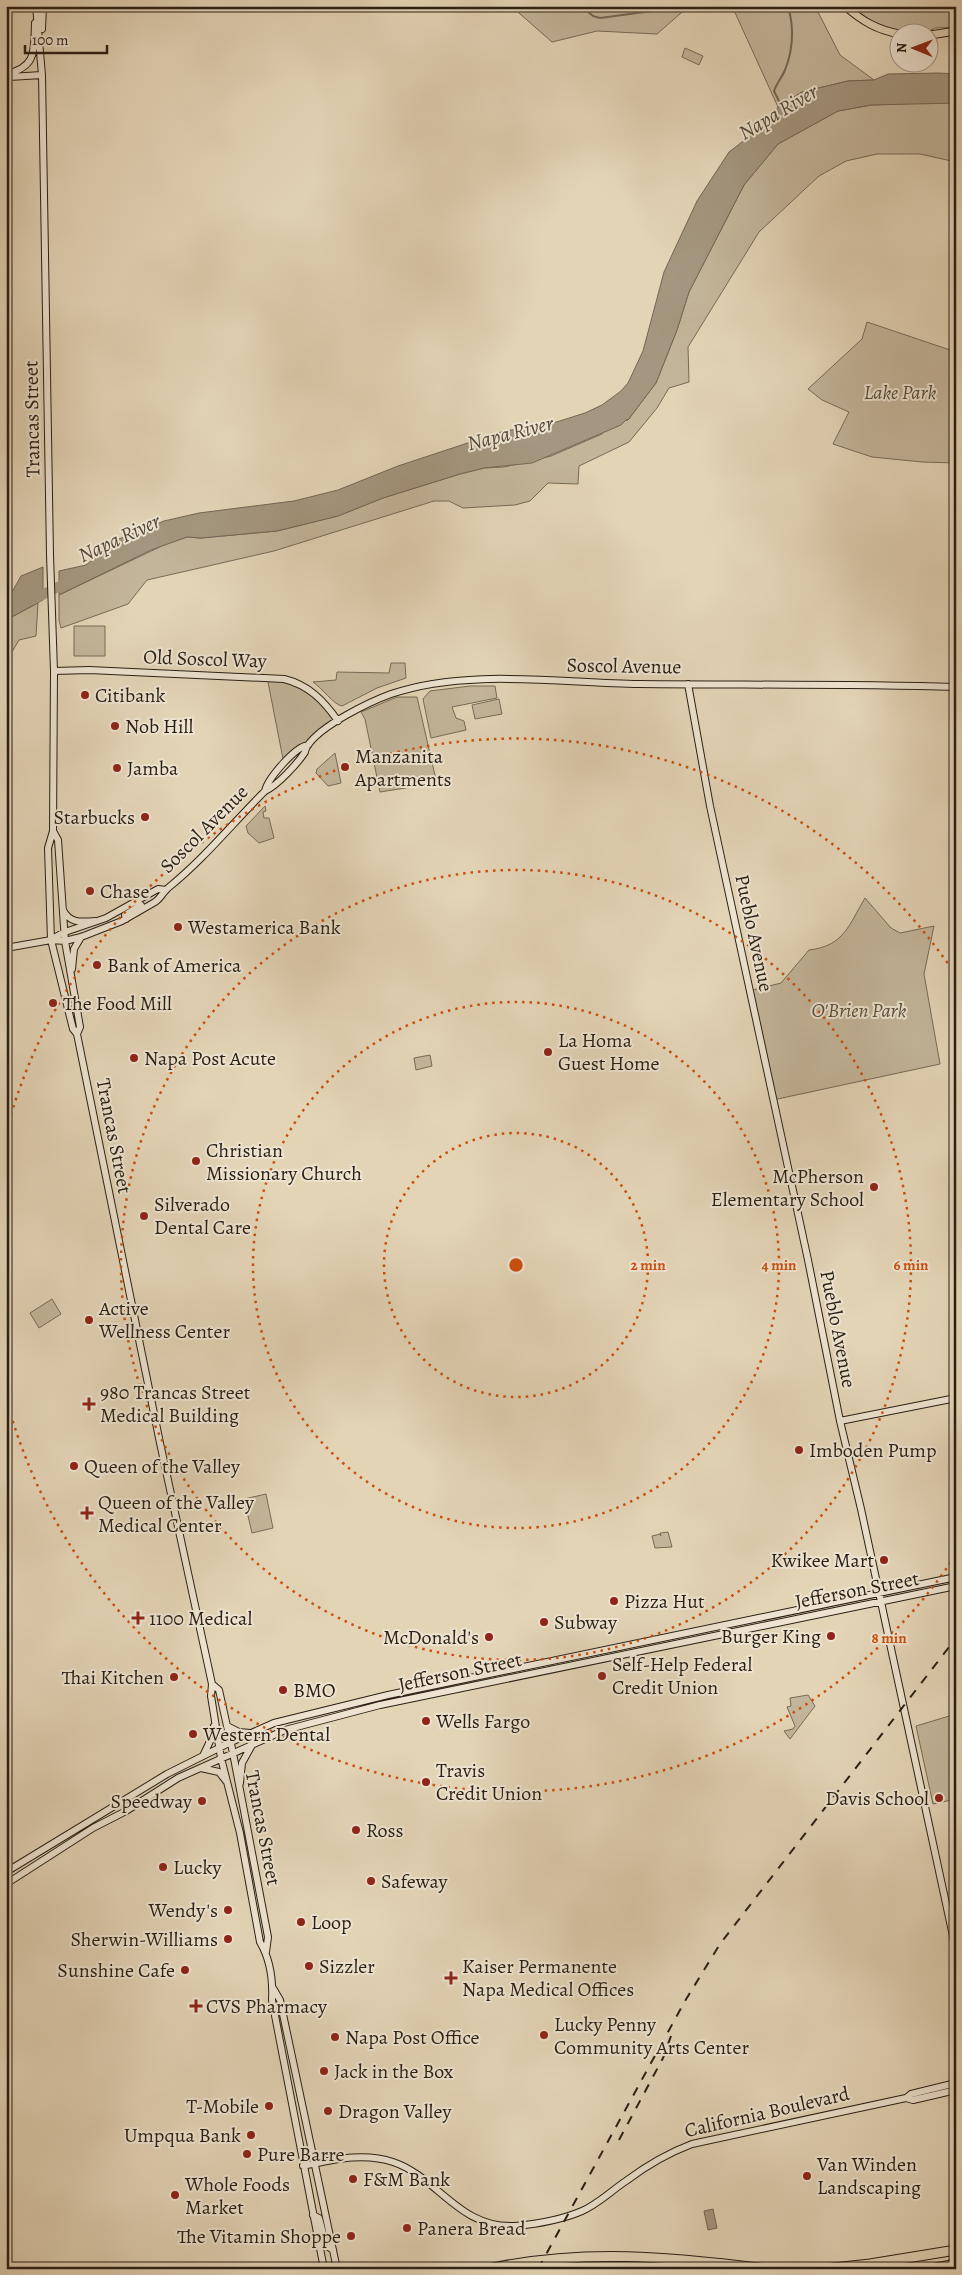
<svg xmlns="http://www.w3.org/2000/svg" width="962" height="2275" font-family="Alegreya,serif">
	<style>
		.green { fill: #c3b59a; stroke: #766a57 }
		.water { fill: #a4967f; stroke: #736654 }
		.lines { fill: none; stroke-linecap: round; stroke-linejoin: round }
		.stream { stroke: #736654; stroke-width: 2 }
		.river { stroke: #a4967f; stroke-width: 10 }
		.secondary-casing { stroke: #291f14; stroke-width: 8 }
		.primary-casing { stroke: #291f14; stroke-width: 9 }
		.highway-casing { stroke: #291f14; stroke-width: 11 }
		.secondary { stroke: #ede3d0; stroke-width: 6 }
		.primary { stroke: #e3d4b6; stroke-width: 7 }
		.highway { stroke: #e3d4b6; stroke-width: 9 }
		.rail { stroke: #291f14; stroke-width: 2; stroke-dasharray: 9 9; stroke-linecap: butt }
		.ring { fill: none; stroke: #cb500d; stroke-width: 2.5; stroke-dasharray: 2.5 5 }
		.poi-dot { fill: #8f2418; stroke: #ede3d0; stroke-width: 2 }
		.labels { text-anchor: middle; dominant-baseline: central; stroke-width: 4; stroke-linejoin: round; paint-order: stroke }
		.park-label { font-size: 20px; font-style: italic; fill: #574c3c; stroke: #ede3d0 }
		.street-label { font-size: 20px; fill: #291f14; stroke: #ede3d0 }
		.poi-label { font-size: 20px; fill: #291f14; stroke: #ede3d0; text-anchor: start }
		.water-label { font-size: 21px; font-style: italic; fill: #544939; stroke: #ede3d0 }
		.centre { fill: #cb500d; stroke: #ede3d0; stroke-width: 2.5 }
		.ring-label { font-size: 15px; text-anchor: middle; font-weight: bold; fill: #cb500d; stroke: #ede3d0; stroke-width: 4; stroke-linejoin: round; paint-order: stroke }
	</style>
	<rect width="100%" height="100%" fill="#e3d4b6"/>
	<filter id="stains"><feTurbulence type="fractalNoise" baseFrequency=".004" numOctaves="4"/><feColorMatrix values="0 0 0 0 .2 0 0 0 0 .09 0 0 0 0 .02 0 0 0 .5 -.17"/></filter>
	<radialGradient id="worn" r=".72"><stop offset=".6" stop-color="#630" stop-opacity="0"/><stop offset="1" stop-color="#630" stop-opacity=".3"/></radialGradient>
	<path class="green" d="M511 6H689L657 34 597 31 552 42Z
		M732 6H823L818 12 840 55 874 80 848 81 802 92 778 107Z
		M845 6H956V27L935 28 927 32H890Z
		M685 48 703 56 699 65 682 57Z
		M949 102 956 103V162L920 154H877L846 161 819 176 759 232 688 347 689 382 669 388 657 408 629 442 579 466 578 484 548 483 530 501 515 505 463 508 449 501H434L274 551 147 580 128 604 61 628 59 620V595L168 543 187 537 201 538 277 531 338 516 383 498 460 474 484 468 504 467 551 456 602 434 612 423 628 420 656 383 677 330 689 292 744 185 778 144 838 111 871 105Z
		M867 322 956 352V463L922 462 872 457 833 444 849 412 822 400 808 389 862 339Z
		M38 603 36 636 19 640 6 662V620Z
		M74 626H105V656H74Z
		M391 663H405L406 678 377 688 342 706C334 705 321 687 313 682L336 680 337 672 389 673Z
		M267 677H273L314 692 336 718 313 735 284 764Z
		M470 686H495L497 698 452 707 456 718 464 721 466 730 431 738 423 699 430 691Z
		M397 697H417L437 784H431L380 792 365 719 361 712Z
		M499 699 502 714 475 719 472 705Z
		M335 753 341 783 328 786 316 773 317 769Z
		M265 806 266 811 263 812 264 818H269L274 838 259 843 248 833 246 826Z
		M865 898 891 928 900 933 934 926 924 974 940 1064 773 1100 749 991 781 983 809 950C844 946 849 925 865 898Z
		M430 1055 432 1066 416 1070 414 1058Z
		M52 1299 61 1314 39 1328 30 1313Z
		M266 1494 273 1528 252 1533 244 1499Z
		M668 1532 672 1547 655 1548 652 1536 660 1534 661 1536 660 1533Z
		M808 1695 815 1706 790 1739 784 1731 793 1729 795 1726 787 1707 791 1706 790 1698Z
		M956 1714V1799L933 1804 916 1726Z"/>
	<path class="water" d="M939 73 956 74V103L871 105 838 111 778 144 744 185 689 292 677 330 656 383 628 420 627 419 621 425 532 463 484 468 460 474 383 498 338 516 277 531 201 538 187 537 151 550 59 595V571L86 565 119 539 164 521 199 513 294 501 338 490 398 466 504 431 547 425 585 413 602 405 621 391 628 383 643 351 664 272 697 201 729 152 772 119 778 107 802 92 848 81 874 80 888 74Z
		M43 567V600L6 620V595L12 592 21 576Z
		M713 2209 717 2228 708 2230 704 2211Z"/>
	<g class="lines">
		<path class="stream" d="M581 6 593 16 600 18 652 11 668 6
			M782 107 774 91C777 83 782 77 785 70 793 50 794 27 788 6"/>
		<path class="river" d="M32 600 70 581"/>
		<defs>
			<path id="secondary" d="M36 6 42 75 50 555 54 671 53 831 48 848 51 940 73 1029 77 1034 160 1443 212 1684 211 1696 221 1758 240 1833 260 1942C270 1959 273 1980 272 2000L324 2269
				M42 29 43 6
				M6 74C37 67 34 51 35 23
				M9 77 42 75
				M54 671 89 670 284 679C309 685 324 701 338 721
				M688 684 710 806 808 1260 840 1421 861 1509 956 1950
				M265 791C268 778 295 747 308 745
				M53 831 58 840 65 941 80 1027 77 1034
				M63 910C70 924 82 922 95 921
				M126 919 125 915 141 905
				M52 939 65 932 106 918 158 889 166 890
				M6 948 51 940 65 941 81 937 122 921 155 902C161 898 163 892 168 888 204 859 232 824 265 791 277 786 298 763 305 752 305 751 307 745 308 745 322 725 369 702 391 694 467 668 560 683 639 684 744 685 850 684 956 687
				M72 969 74 949 81 937
				M840 1421 956 1398
				M212 1684 219 1690 233 1753 268 1937 266 1952
				M227 1726 239 1732 250 1733
				M203 1756 211 1739 214 1726
				M201 1768 219 1772 226 1781
				M240 1783 242 1763 252 1745
				M6 1872 167 1774 231 1742 274 1723 388 1695 956 1577
				M6 1884 93 1828 126 1811 178 1778 285 1730 380 1705 956 1586
				M273 1988 280 2000 337 2269
				M906 2098 913 2100 956 2090
				M303 2166C333 2160 363 2152 393 2162 438 2177 459 2229 515 2226 537 2224 561 2220 582 2211 598 2204 611 2191 626 2181 646 2166 668 2153 692 2144L906 2098 911 2094 956 2083
				M313 2215 319 2218 326 2245 333 2250"/>
			<path id="primary" d="M845 6C862 21 877 30 900 34
				M930 35 956 31"/>
			<path id="highway" d="M488 2269C584 2248 671 2257 768 2269
				M824 2269 870 2264 956 2250
				M931 2269 956 2264"/>
		</defs>
		<use href="#secondary" class="secondary-casing"/>
		<use href="#primary" class="primary-casing"/>
		<use href="#highway" class="highway-casing"/>
		<use href="#secondary" class="secondary"/>
		<use href="#primary" class="primary"/>
		<use href="#highway" class="highway"/>
		<path class="rail" d="M619 2140 663 2058 671 2036
			M538 2269 685 2001 720 1944 956 1638"/>
	</g>
	<g class="ring">
		<circle cx="516" cy="1265" r="132"/>
		<circle cx="516" cy="1265" r="263"/>
		<circle cx="516" cy="1265" r="395"/>
		<path d="M955 1556A527 527 0 0 1 7 1401M7 1129A527 527 0 0 1 955 974"/>
	</g>
	<g class="poi-dot">
		<circle cx="85" cy="695" r="5"/>
		<circle cx="115" cy="726" r="5"/>
		<circle cx="345" cy="767" r="5"/>
		<circle cx="117" cy="768" r="5"/>
		<circle cx="145" cy="817" r="5"/>
		<circle cx="90" cy="891" r="5"/>
		<circle cx="178" cy="927" r="5"/>
		<circle cx="97" cy="965" r="5"/>
		<circle cx="53" cy="1003" r="5"/>
		<circle cx="548" cy="1052" r="5"/>
		<circle cx="134" cy="1058" r="5"/>
		<circle cx="196" cy="1161" r="5"/>
		<circle cx="874" cy="1187" r="5"/>
		<circle cx="144" cy="1216" r="5"/>
		<circle cx="89" cy="1320" r="5"/>
		<path d="M86.5 1396.5h5v5h5v5h-5v5h-5v-5h-5v-5h5z"/>
		<circle cx="799" cy="1450" r="5"/>
		<circle cx="74" cy="1466" r="5"/>
		<path d="M84.5 1505.5h5v5h5v5h-5v5h-5v-5h-5v-5h5z"/>
		<circle cx="884" cy="1560" r="5"/>
		<circle cx="614" cy="1601" r="5"/>
		<path d="M135.5 1610.5h5v5h5v5h-5v5h-5v-5h-5v-5h5z"/>
		<circle cx="544" cy="1622" r="5"/>
		<circle cx="831" cy="1636" r="5"/>
		<circle cx="489" cy="1637" r="5"/>
		<circle cx="602" cy="1676" r="5"/>
		<circle cx="174" cy="1677" r="5"/>
		<circle cx="283" cy="1690" r="5"/>
		<circle cx="426" cy="1721" r="5"/>
		<circle cx="193" cy="1734" r="5"/>
		<circle cx="426" cy="1782" r="5"/>
		<circle cx="939" cy="1798" r="5"/>
		<circle cx="202" cy="1801" r="5"/>
		<circle cx="356" cy="1830" r="5"/>
		<circle cx="163" cy="1867" r="5"/>
		<circle cx="371" cy="1881" r="5"/>
		<circle cx="228" cy="1910" r="5"/>
		<circle cx="301" cy="1922" r="5"/>
		<circle cx="228" cy="1939" r="5"/>
		<circle cx="309" cy="1966" r="5"/>
		<circle cx="185" cy="1970" r="5"/>
		<path d="M448.5 1970.5h5v5h5v5h-5v5h-5v-5h-5v-5h5z"/>
		<path d="M193.5 1998.5h5v5h5v5h-5v5h-5v-5h-5v-5h5z"/>
		<circle cx="544" cy="2035" r="5"/>
		<circle cx="335" cy="2037" r="5"/>
		<circle cx="324" cy="2071" r="5"/>
		<circle cx="269" cy="2106" r="5"/>
		<circle cx="328" cy="2111" r="5"/>
		<circle cx="251" cy="2135" r="5"/>
		<circle cx="247" cy="2154" r="5"/>
		<circle cx="807" cy="2176" r="5"/>
		<circle cx="353" cy="2179" r="5"/>
		<circle cx="175" cy="2195" r="5"/>
		<circle cx="407" cy="2228" r="5"/>
		<circle cx="351" cy="2236" r="5"/>
	</g>
	<g class="labels">
		<g class="park-label">
			<text x="900" y="392">Lake Park</text>
			<text x="859" y="1010">O'Brien Park</text>
		</g>
		<g class="street-label">
			<text transform="translate(32 419) rotate(-91)">Trancas Street</text>
			<text transform="translate(205 659) rotate(2)">Old Soscol Way</text>
			<text transform="translate(624 666) rotate(1)">Soscol Avenue</text>
			<text transform="translate(204 829) rotate(-45)">Soscol Avenue</text>
			<text transform="translate(754 933) rotate(78)">Pueblo Avenue</text>
			<text transform="translate(114 1136) rotate(79)">Trancas Street</text>
			<text transform="translate(838 1329) rotate(79)">Pueblo Avenue</text>
			<text transform="translate(857 1590) rotate(-11)">Jefferson Street</text>
			<text transform="translate(460 1672) rotate(-12)">Jefferson Street</text>
			<text transform="translate(263 1828) rotate(79)">Trancas Street</text>
			<text transform="translate(767 2112) rotate(-13)">California Boulevard</text>
		</g>
		<g class="poi-label">
			<text x="95" y="695">Citibank</text>
			<text x="125" y="726">Nob Hill</text>
			<text x="355" y="756">Manzanita<tspan x="355" dy="23">Apartments</tspan></text>
			<text x="127" y="768">Jamba</text>
			<text x="135" y="817" text-anchor="end">Starbucks</text>
			<text x="100" y="891">Chase</text>
			<text x="188" y="927">Westamerica Bank</text>
			<text x="107" y="965">Bank of America</text>
			<text x="63" y="1003">The Food Mill</text>
			<text x="558" y="1040">La Homa<tspan x="558" dy="23">Guest Home</tspan></text>
			<text x="144" y="1058">Napa Post Acute</text>
			<text x="206" y="1150">Christian<tspan x="206" dy="23">Missionary Church</tspan></text>
			<text x="864" y="1176" text-anchor="end">McPherson<tspan x="864" dy="23">Elementary School</tspan></text>
			<text x="154" y="1204">Silverado<tspan x="154" dy="23">Dental Care</tspan></text>
			<text x="99" y="1308">Active<tspan x="99" dy="23">Wellness Center</tspan></text>
			<text x="100" y="1392">980 Trancas Street<tspan x="100" dy="23">Medical Building</tspan></text>
			<text x="809" y="1450">Imboden Pump</text>
			<text x="84" y="1466">Queen of the Valley</text>
			<text x="98" y="1502">Queen of the Valley<tspan x="98" dy="23">Medical Center</tspan></text>
			<text x="874" y="1560" text-anchor="end">Kwikee Mart</text>
			<text x="624" y="1601">Pizza Hut</text>
			<text x="149" y="1618">1100 Medical</text>
			<text x="554" y="1622">Subway</text>
			<text x="821" y="1636" text-anchor="end">Burger King</text>
			<text x="479" y="1637" text-anchor="end">McDonald's</text>
			<text x="612" y="1664">Self-Help Federal<tspan x="612" dy="23">Credit Union</tspan></text>
			<text x="164" y="1677" text-anchor="end">Thai Kitchen</text>
			<text x="293" y="1690">BMO</text>
			<text x="436" y="1721">Wells Fargo</text>
			<text x="203" y="1734">Western Dental</text>
			<text x="436" y="1770">Travis<tspan x="436" dy="23">Credit Union</tspan></text>
			<text x="929" y="1798" text-anchor="end">Davis School</text>
			<text x="192" y="1801" text-anchor="end">Speedway</text>
			<text x="366" y="1830">Ross</text>
			<text x="173" y="1867">Lucky</text>
			<text x="381" y="1881">Safeway</text>
			<text x="218" y="1910" text-anchor="end">Wendy's</text>
			<text x="311" y="1922">Loop</text>
			<text x="218" y="1939" text-anchor="end">Sherwin-Williams</text>
			<text x="319" y="1966">Sizzler</text>
			<text x="462" y="1966">Kaiser Permanente<tspan x="462" dy="23">Napa Medical Offices</tspan></text>
			<text x="175" y="1970" text-anchor="end">Sunshine Cafe</text>
			<text x="206" y="2006">CVS Pharmacy</text>
			<text x="554" y="2024">Lucky Penny<tspan x="554" dy="23">Community Arts Center</tspan></text>
			<text x="345" y="2037">Napa Post Office</text>
			<text x="334" y="2071">Jack in the Box</text>
			<text x="259" y="2106" text-anchor="end">T-Mobile</text>
			<text x="338" y="2111">Dragon Valley</text>
			<text x="241" y="2135" text-anchor="end">Umpqua Bank</text>
			<text x="257" y="2154">Pure Barre</text>
			<text x="817" y="2164">Van Winden<tspan x="817" dy="23">Landscaping</tspan></text>
			<text x="363" y="2179">F&amp;M Bank</text>
			<text x="185" y="2184">Whole Foods<tspan x="185" dy="23">Market</tspan></text>
			<text x="417" y="2228">Panera Bread</text>
			<text x="341" y="2236" text-anchor="end">The Vitamin Shoppe</text>
		</g>
		<g class="water-label">
			<text transform="translate(778 112) rotate(-31)">Napa River</text>
			<text transform="translate(510 433) rotate(-14)">Napa River</text>
			<text transform="translate(119 538) rotate(-25)">Napa River</text>
		</g>
	</g>
	<circle cx="516" cy="1265" r="8" class="centre"/>
	<g class="ring-label">
		<text x="648" y="1270">2 min</text>
		<text x="779" y="1270">4 min</text>
		<text x="911" y="1270">6 min</text>
		<text x="889" y="1643">8 min</text>
	</g>
	<rect width="962" height="2275" fill="none" stroke="#e3d4b6" stroke-width="25"/>
	<rect x="8" y="8" width="947" height="2260" fill="none" stroke="#291f14" stroke-width="2.5"/>
	<rect x="12" y="12" width="937" height="2250" fill="none" stroke="#291f14"/>
	<g transform="translate(914 48) rotate(271)"><circle r="24" fill="#ede3d0" stroke="#9f9585"/>
	<path d="M0-4L9 19L0 12L-9 19Z" fill="#8f2418"/>
	<text y="-8" font-size="14" font-weight="bold" text-anchor="middle" fill="#291f14">N</text>
	</g>
	<path d="M25 45v8h82v-8" fill="none" stroke="#291f14" stroke-width="2.5"/>
	<text x="32" y="45" font-size="15" fill="#291f14" stroke="#ede3d0" stroke-width="4" paint-order="stroke">100 m</text>
	<rect width="100%" height="100%" filter="url(#stains)"/>
	<rect width="100%" height="100%" fill="url(#worn)"/>
</svg>
